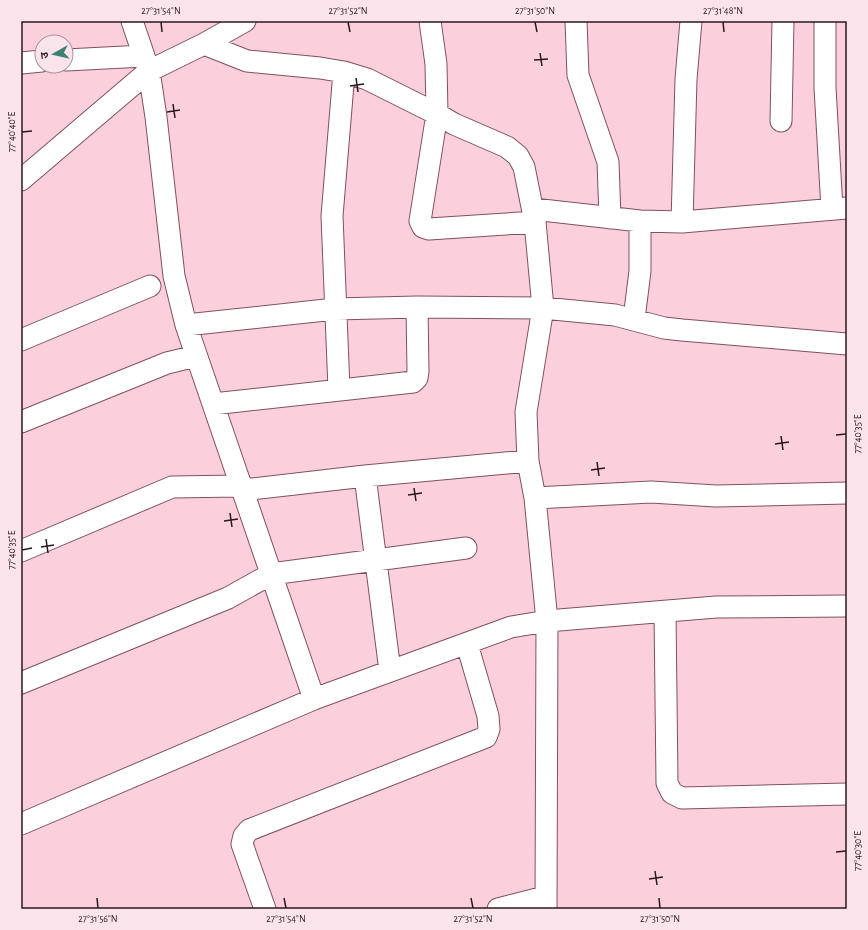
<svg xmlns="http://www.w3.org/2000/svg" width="868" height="930" font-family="'Alegreya Sans','Noto Sans Devanagari',sans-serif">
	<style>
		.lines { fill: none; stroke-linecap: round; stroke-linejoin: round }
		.minor-casing { stroke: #7f515f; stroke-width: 23 }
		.minor { stroke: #fff; stroke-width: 21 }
		.ticks { fill: none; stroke: #2b181e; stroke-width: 1.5 }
		.neatline { fill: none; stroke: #2b181e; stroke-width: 1.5 }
		.ticks-label { font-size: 10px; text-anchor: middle; fill: #2b181e }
	</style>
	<rect width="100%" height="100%" fill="#fbd0dc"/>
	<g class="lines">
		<defs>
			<path id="minor" d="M132 21 149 71 156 117 174 276 186 325 314 699
				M430 21 436 64 437 114 420 221 423 227 429 229 535 222
				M576 21 578 75 608 162 610 218
				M825 21V88L832 209
				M204 44 247 61 320 68 344 72 367 79 437 114 454 124 507 147 518 156 524 167 535 222 543 308 526 412 528 461 535 498 547 621 716 607 847 606
				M66 60 144 56
				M21 63 42 61
				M781 121 783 21
				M21 180 149 71 204 44 245 21
				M533 209 640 221 682 222 847 208
				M682 222 686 79 691 21
				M634 319 640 271V221
				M186 325 335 309 417 307 543 308 615 315 664 328 682 330 847 344
				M21 340 150 286
				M339 389 332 216 344 72
				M213 404 413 382 417 378 418 371 417 307
				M21 422 167 363 196 356
				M365 476 390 671
				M535 498 651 492 716 496 847 493
				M21 551 172 487 239 486 243 490 365 476 528 461
				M665 612 667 783 672 793 682 798 847 794
				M21 683 228 598 271 574 466 548
				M21 824 314 699 511 627 547 621 546 909
				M265 909 242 844 244 836 249 830 486 737 489 729 488 716 467 644
				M498 909 545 897"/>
		</defs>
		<use href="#minor" class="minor-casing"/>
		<use href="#minor" class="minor"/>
	</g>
	<path class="ticks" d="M161 22 162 32M348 22 350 32M535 22 537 32M723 22 724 32M540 53 542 66M534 60 548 59M356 78 358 92M350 86 364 84M173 104 175 118M167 112 180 110M22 132 32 131M836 435 846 434M781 436 783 450M775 444 789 442M597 462 599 476M591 470 605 468M414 488 416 501M408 495 422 493M230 513 232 527M224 521 238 519M46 539 48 553M41 547 54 545M22 550 32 548M836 852 846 851M655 871 657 885M649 879 663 877M97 898 98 908M284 898 286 908M471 898 473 908M659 898 660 908"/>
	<rect width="868" height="930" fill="none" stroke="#fae3ea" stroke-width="44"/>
	<g transform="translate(54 54) rotate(262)"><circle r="19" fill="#fae3ea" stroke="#a79298"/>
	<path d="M0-3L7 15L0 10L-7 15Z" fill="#3d8174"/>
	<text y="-6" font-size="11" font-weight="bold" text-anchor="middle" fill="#2b181e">उ</text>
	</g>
	<rect x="22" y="22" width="824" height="886" class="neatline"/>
	<g class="ticks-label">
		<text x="161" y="14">27°31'54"N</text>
		<text x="348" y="14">27°31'52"N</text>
		<text x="535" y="14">27°31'50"N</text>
		<text x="723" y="14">27°31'48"N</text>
		<text transform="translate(11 132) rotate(-90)" y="4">77°40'40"E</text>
		<text transform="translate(857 434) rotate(-90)" y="4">77°40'35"E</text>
		<text transform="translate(11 550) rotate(-90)" y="4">77°40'35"E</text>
		<text transform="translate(857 851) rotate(-90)" y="4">77°40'30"E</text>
		<text x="98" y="922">27°31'56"N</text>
		<text x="286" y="922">27°31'54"N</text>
		<text x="473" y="922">27°31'52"N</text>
		<text x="660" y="922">27°31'50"N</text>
	</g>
</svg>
